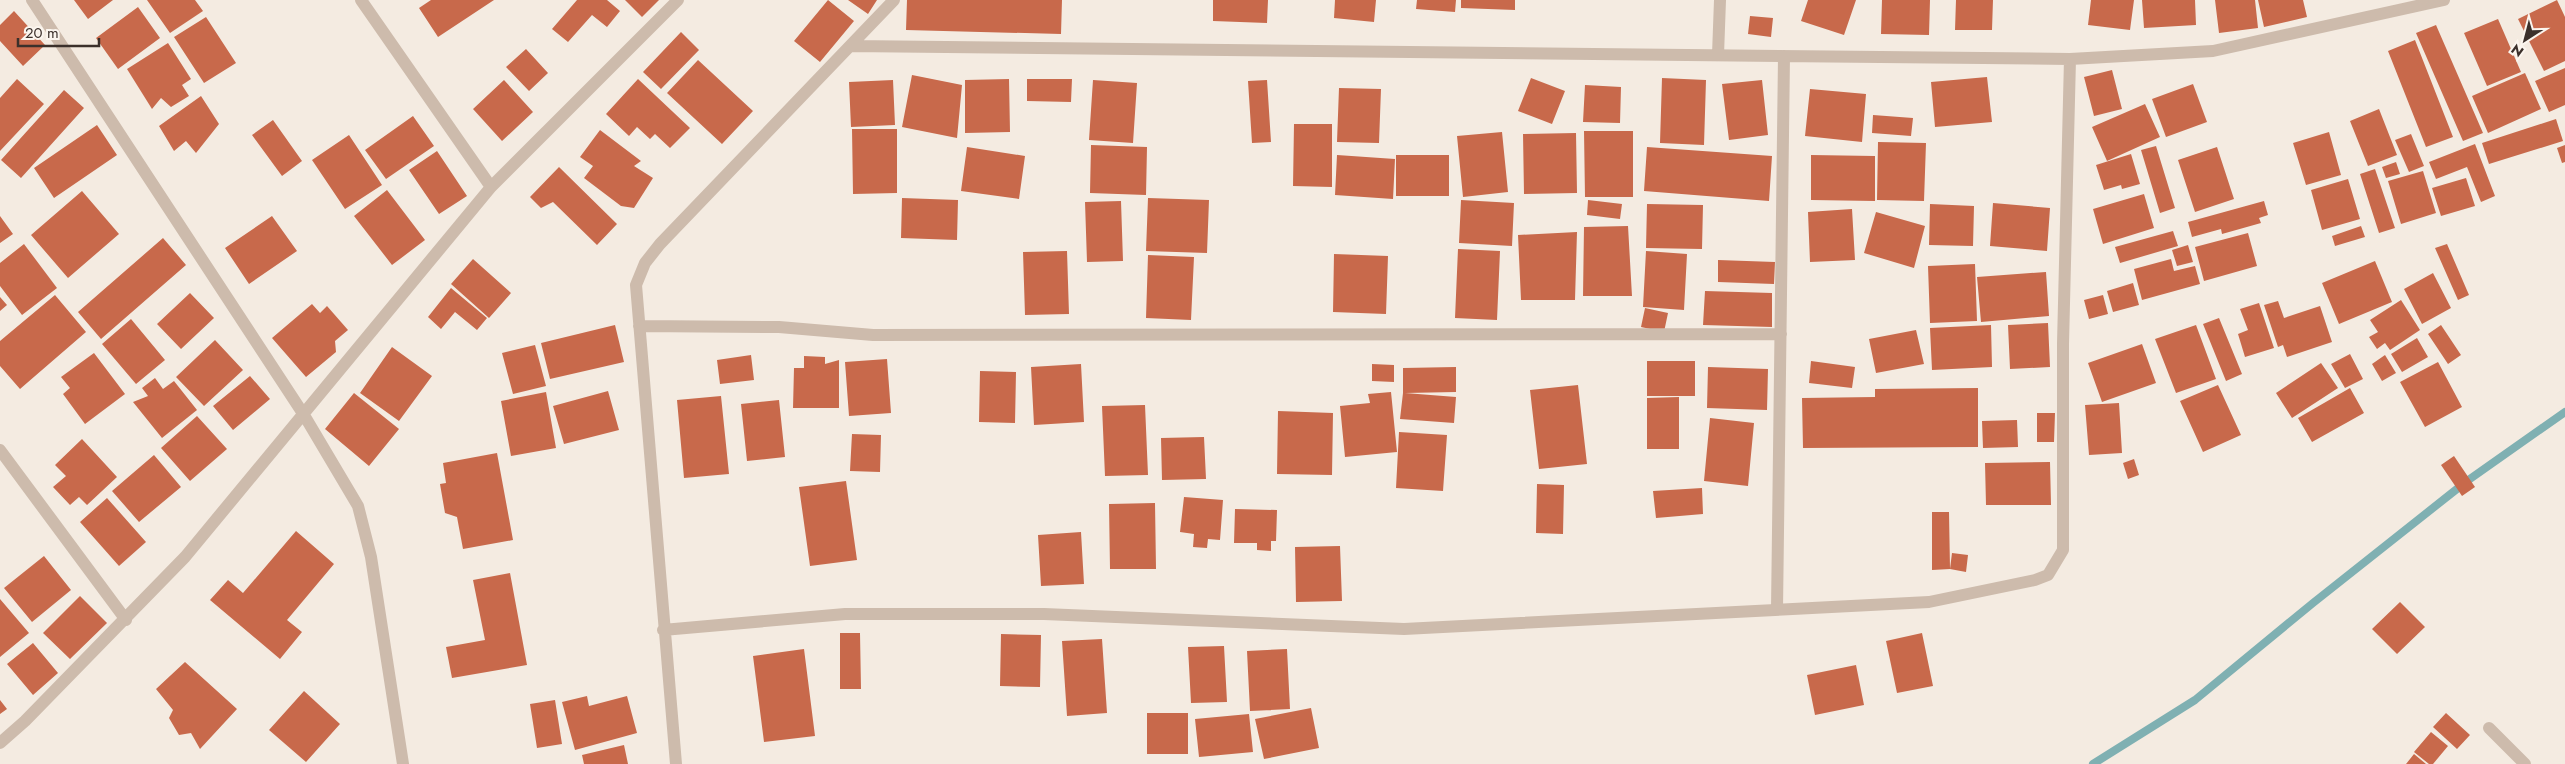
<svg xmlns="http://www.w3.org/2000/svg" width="2565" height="764" font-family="Jost,sans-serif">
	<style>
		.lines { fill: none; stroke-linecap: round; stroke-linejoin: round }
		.stream { stroke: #7fb0b2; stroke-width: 8 }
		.building { fill: #c8694b }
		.minor { stroke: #cdbbac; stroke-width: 12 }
	</style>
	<rect width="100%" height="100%" fill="#f4ebe1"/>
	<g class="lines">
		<path class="stream" d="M2093 764 2195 700 2313 603 2467 481 2565 412"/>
	</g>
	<path class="building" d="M74 0H113L88 19Z
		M147 0H195L203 11 170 33Z
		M431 0H494L438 37 419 8Z
		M577 0H607L620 11 607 27 592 15 568 42 552 29Z
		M625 0H659L642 17Z
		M828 0 854 21 820 62 794 41Z
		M848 0H877L868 14Z
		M907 0H1062L1061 34 906 30Z
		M1213 0H1268L1267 23 1213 21Z
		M1335 0H1376L1374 22 1334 18Z
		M1417 0H1456L1455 12 1416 9Z
		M1461 0H1515V10L1461 8Z
		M1808 0H1856L1844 35 1801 21Z
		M1882 0H1930L1929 35 1881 34Z
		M1956 0H1993L1992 30H1955Z
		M2091 0H2134L2130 30 2088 25Z
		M2142 0H2195L2196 25 2144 28Z
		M2215 0H2255L2258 28 2219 33Z
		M2258 0H2303L2307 17 2264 27Z
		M2557 0 2565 17V61L2544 71 2518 19Z
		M138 7 160 38 118 69 96 38Z
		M14 11 45 45 23 66 0 41V25Z
		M1750 16 1773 18 1771 37 1748 34Z
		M206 17 236 63 204 83 174 37Z
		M2498 19 2521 72 2487 86 2464 33Z
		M2436 25 2483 133 2463 141 2416 33Z
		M681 32 699 50 661 89 643 72Z
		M2415 40 2453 137 2426 147 2388 51Z
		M168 43 191 79 182 85 189 96 171 107 161 98 152 109 127 69Z
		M526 49 548 73 529 91 506 67Z
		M698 60 753 111 722 144 667 93Z
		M2565 68V105L2549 112 2535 81Z
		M2112 70 2122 109 2094 116 2084 77Z
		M2525 73 2541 109 2488 133 2472 96Z
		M912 75 962 85 957 138 902 127Z
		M1987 77 1992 122 1935 127 1931 82Z
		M1531 78 1565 91 1552 124 1518 111Z
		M1662 78 1706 80 1704 145 1660 143Z
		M17 79 44 104 0 151V98Z
		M638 79 690 128 670 148 655 134 650 139 637 127 629 136 606 114Z
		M1009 79 1010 132 965 133V80Z
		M1027 79H1072L1071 102 1027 101Z
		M504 80 533 112 502 141 473 109Z
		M893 80 895 125 851 127 849 82Z
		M1093 80 1137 83 1133 143 1089 140Z
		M1267 80 1271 142 1252 143 1248 81Z
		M1762 80 1768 135 1729 140 1722 84Z
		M2193 84 2207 122 2166 137 2152 99Z
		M1585 85 1621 87 1620 123 1583 122Z
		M1339 88 1381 89 1379 143 1337 142Z
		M1810 89 1866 94 1862 142 1805 136Z
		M64 90 84 108 21 178 1 160Z
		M201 96 219 124 196 153 186 141 174 151 159 126Z
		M2145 104 2160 137 2107 161 2092 127Z
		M2379 109 2397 155 2368 166 2350 121Z
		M1873 115 1913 118 1911 136 1872 133Z
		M413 116 434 146 386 179 365 150Z
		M2556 119 2563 141 2489 164 2482 143Z
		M273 120 302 161 282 176 252 135Z
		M1294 124H1332V187L1293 186Z
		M97 125 117 155 54 198 34 168Z
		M852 129H897V193L853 194Z
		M600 130 641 161 634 166 653 178 634 208 621 206 584 178 593 166 580 157Z
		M1584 131H1633V197H1585Z
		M1502 132 1508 192 1463 197 1457 136Z
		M2329 132 2341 175 2306 185 2293 143Z
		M1576 133 1577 193 1524 194 1523 134Z
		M2411 134 2424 166 2409 172 2395 140Z
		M349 135 382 185 345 209 312 160Z
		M1878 142 1926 143 1924 201 1877 200Z
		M2475 144 2495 196 2481 202 2467 167 2436 179 2429 162Z
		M1091 145 1147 147 1146 195 1090 193Z
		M2565 145V162L2562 163 2557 148Z
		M2156 146 2175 208 2160 213 2141 150Z
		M967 147 1025 156 1019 199 961 191Z
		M1647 147 1772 156 1769 201 1644 191Z
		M2217 147 2234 199 2195 212 2178 160Z
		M437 151 467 196 439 214 409 170Z
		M2131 154 2140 184 2122 189 2121 185 2104 190 2096 165Z
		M1337 155 1395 159 1393 199 1335 195Z
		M1396 155H1449V196H1396Z
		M1811 155 1875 156V201L1811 200Z
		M2396 162 2400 174 2386 178 2382 167Z
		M559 167 617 224 597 245 553 202 541 208 530 197Z
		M2375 169 2395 228 2379 233 2360 174Z
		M2423 171 2436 213 2401 224 2388 181Z
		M2466 178 2475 206 2441 216 2432 188Z
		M2348 179 2360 219 2322 230 2311 190Z
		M387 190 425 240 392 265 354 216Z
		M82 191 119 234 68 278 31 235Z
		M2144 194 2154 228 2103 244 2093 209Z
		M902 198 958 200 957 240 901 238Z
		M1148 198 1209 200 1207 253 1146 251Z
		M1461 200 1514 203 1512 246 1459 243Z
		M1588 200 1622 204 1620 219 1587 215Z
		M1121 201 1123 261 1087 262 1085 202Z
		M2264 201 2268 215 2259 218 2261 223 2222 234 2221 229 2192 237 2188 222Z
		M1993 203 2050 208 2047 251 1990 246Z
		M1647 204 1703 205 1702 249 1646 248Z
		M1930 204 1974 206 1973 246 1929 245Z
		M1852 209 1855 260 1810 262 1808 212Z
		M1876 212 1925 226 1914 268 1864 253Z
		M0 216 13 234 0 243Z
		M272 216 297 251 249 284 225 248Z
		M1628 226 1632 296H1583L1584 227Z
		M2361 226 2365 237 2335 246 2332 236Z
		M2173 231 2178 246 2120 263 2115 247Z
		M1577 232 1575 300H1521L1518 235Z
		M2248 233 2257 266 2204 281 2195 247Z
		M163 238 186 265 101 339 78 312Z
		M24 244 57 288 22 315 0 286V263Z
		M2447 244 2469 295 2458 300 2435 248Z
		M2188 245 2193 262 2177 266 2172 250Z
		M1458 249 1500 251 1497 320 1455 318Z
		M1067 251 1069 314 1025 315 1023 252Z
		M1646 251 1687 254 1684 310 1643 307Z
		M1334 254 1388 256 1386 314 1333 312Z
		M1148 255 1194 257 1191 320 1146 318Z
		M473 259 511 293 489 318 451 284Z
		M2171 259 2174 271 2195 266 2200 284 2142 300 2134 269Z
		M1718 260 1775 262 1774 284 1718 282Z
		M2375 261 2392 302 2339 324 2322 283Z
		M1975 264 1977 321 1930 323 1928 266Z
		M2046 272 2049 316 1981 322 1977 277Z
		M2433 273 2451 308 2422 324 2404 289Z
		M2133 283 2139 305 2113 312 2107 291Z
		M451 288 487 318 477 330 455 312 441 329 428 317Z
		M1705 291 1772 293V327L1703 325Z
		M190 293 214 318 181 349 157 324Z
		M55 295 86 332 20 389 0 366V341Z
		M2103 295 2108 314 2089 319 2084 300Z
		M0 297 7 305 0 311Z
		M2401 300 2420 330 2390 350 2385 343 2377 349 2369 337 2378 332 2370 320Z
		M2278 301 2284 318 2320 306 2332 342 2287 357 2283 345 2278 347 2264 305Z
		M2259 303 2274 348 2245 357 2238 334 2248 330 2240 309Z
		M312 304 320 313 327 306 348 330 335 341 336 352 306 377 272 338Z
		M1645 308 1668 313 1664 332 1641 327Z
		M2219 318 2242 374 2226 381 2203 324Z
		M131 319 165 360 136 384 102 344Z
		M2048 323 2050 367 2010 369 2008 325Z
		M615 325 624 362 550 379 541 343Z
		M1991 325 1992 367 1932 370 1930 328Z
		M2196 325 2216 379 2176 393 2155 339Z
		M2441 325 2461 355 2448 364 2428 334Z
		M1916 330 1924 364 1876 373 1869 339Z
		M2417 338 2428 357 2402 372 2391 354Z
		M215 340 243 370 204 406 176 377Z
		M2142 344 2156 383 2102 402 2088 363Z
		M535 345 546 386 513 394 502 353Z
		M392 347 432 376 399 421 360 393Z
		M94 353 125 394 85 424 63 394 70 388 61 377Z
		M2350 354 2363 379 2345 388 2331 364Z
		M751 355 754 380 720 384 717 360Z
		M2385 355 2396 373 2382 381 2372 364Z
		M804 356 825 357V364L839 360V408H793L794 368H804Z
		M887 359 891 413 849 416 845 362Z
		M1647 361H1695V396H1647Z
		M1811 361 1855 367 1852 388 1809 383Z
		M2438 362 2462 407 2425 427 2400 382Z
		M2321 363 2338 388 2292 418 2276 393Z
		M1081 364 1084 422 1034 425 1031 367Z
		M1372 364 1394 365V382L1372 381Z
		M1456 367V392L1405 393 1456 397 1454 423 1400 419 1403 393V368Z
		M1708 367 1768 369 1767 410 1707 408Z
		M980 371 1016 372 1015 423 979 422Z
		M250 376 270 399 233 430 213 406Z
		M155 378 163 389 174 381 197 410 162 438 133 402 148 396 142 388Z
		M1578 385 1587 464 1539 469 1530 390Z
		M2218 385 2241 435 2203 452 2180 401Z
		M1978 388V447L1803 448 1802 398 1875 397V389Z
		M2350 388 2364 413 2312 442 2298 418Z
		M608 391 619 430 564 444 553 406Z
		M546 392 556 448 511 456 501 401Z
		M1391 392 1397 452 1345 457 1340 406 1370 403 1368 394Z
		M354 393 399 429 369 466 325 429Z
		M721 396 729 474 684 478 677 400Z
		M1679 397V449H1647V398Z
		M779 400 785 457 747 461 741 404Z
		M2119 403 2122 453 2089 455 2085 405Z
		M1145 405 1148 475 1105 476 1102 406Z
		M1278 411 1333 413 1332 475 1277 474Z
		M2037 413H2055L2054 442H2037Z
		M197 416 227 449 190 481 161 448Z
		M1710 418 1754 423 1748 486 1704 481Z
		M2017 420 2018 447 1983 448 1982 421Z
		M1399 432 1447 435 1443 491 1396 488Z
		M852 434 881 435 880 472 850 471Z
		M1204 437 1206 479 1162 480 1161 438Z
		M82 439 117 477 87 505 79 497 70 505 53 487 66 476 55 465Z
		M497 453 513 540 463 549 457 517 445 513 440 484 446 483 443 463Z
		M154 455 181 487 139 522 112 491Z
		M2454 456 2475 487 2462 496 2441 465Z
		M2134 459 2139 475 2128 479 2123 463Z
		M2050 462 2051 505H1986L1985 463Z
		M846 481 857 560 810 566 799 487Z
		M1537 484 1564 485 1563 534 1536 533Z
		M1702 488 1703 514 1656 518 1653 491Z
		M1184 497 1223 500 1220 540 1208 539 1207 548 1193 547 1194 534 1180 532Z
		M107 498 146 542 119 566 80 522Z
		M1155 503 1156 569H1110L1109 504Z
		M1235 509 1277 510 1276 541H1271V551L1257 550V543H1234Z
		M1932 512H1949L1950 569 1932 570Z
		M296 531 334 564 287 620 302 632 280 659 210 600 228 580 243 593Z
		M1081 532 1084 584 1041 586 1038 535Z
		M1340 546 1342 601 1296 602 1295 547Z
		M1952 553 1968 555 1966 572 1950 569Z
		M44 556 71 590 32 622 4 588Z
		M510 573 527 665 452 678 446 647 485 640 473 580Z
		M80 596 107 623 70 659 43 633Z
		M0 599 29 633 0 657Z
		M2400 602 2425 627 2397 654 2372 629Z
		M840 633H860L861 689H840Z
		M1922 633 1933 686 1897 693 1886 641Z
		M1001 634 1041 635 1040 687 1000 686Z
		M1102 639 1107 713 1067 716 1062 641Z
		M33 643 58 673 33 695 7 664Z
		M1224 646 1227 702 1191 703 1188 647Z
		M804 649 815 736 764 742 753 656Z
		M1287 649 1290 709 1250 711 1247 651Z
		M185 662 237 709 200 749 191 733 179 735 169 718 173 710 156 689Z
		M1856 665 1864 705 1815 715 1807 675Z
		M304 691 340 724 306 762 269 730Z
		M587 696 589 706 627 696 637 733 575 750 562 702Z
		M0 700 7 709 0 714Z
		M555 700 562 744 537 748 530 704Z
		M1311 708 1319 748 1264 759 1255 719Z
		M1147 713H1188V754H1147Z
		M2446 713 2470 735 2457 749 2433 727Z
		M1249 714 1253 752 1199 757 1195 719Z
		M2431 732 2448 746 2433 764H2429L2414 752Z
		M624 745 628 764H584L582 755Z
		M2414 754 2426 764H2406Z"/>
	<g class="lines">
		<path class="minor" d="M32 0 304 415 358 506 371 557 403 764
			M361 0 491 187
			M850 46 2070 59 2213 51 2444 0
			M1718 55 1720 0
			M639 326 779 327 873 335 1781 334
			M0 450 126 620
			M1777 610 1784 56
			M663 630 845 614H1044L1404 629 1929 602 2035 580 2048 575 2063 550V344L2070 59
			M2489 728 2525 764
			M0 743 25 721 185 557 491 187 678 0
			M676 764 636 285 645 263 660 244 894 0"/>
	</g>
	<g transform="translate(2525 40) rotate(216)" stroke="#fbf5ee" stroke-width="4" paint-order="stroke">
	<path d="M0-4L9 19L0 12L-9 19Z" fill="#3b302b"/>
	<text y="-8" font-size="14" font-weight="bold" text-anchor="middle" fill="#3b302b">N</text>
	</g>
	<path d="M18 38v8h81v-8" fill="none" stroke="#3b302b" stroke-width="2.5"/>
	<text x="25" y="38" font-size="15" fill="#3b302b" stroke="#fbf5ee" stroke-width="4" paint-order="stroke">20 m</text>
</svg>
